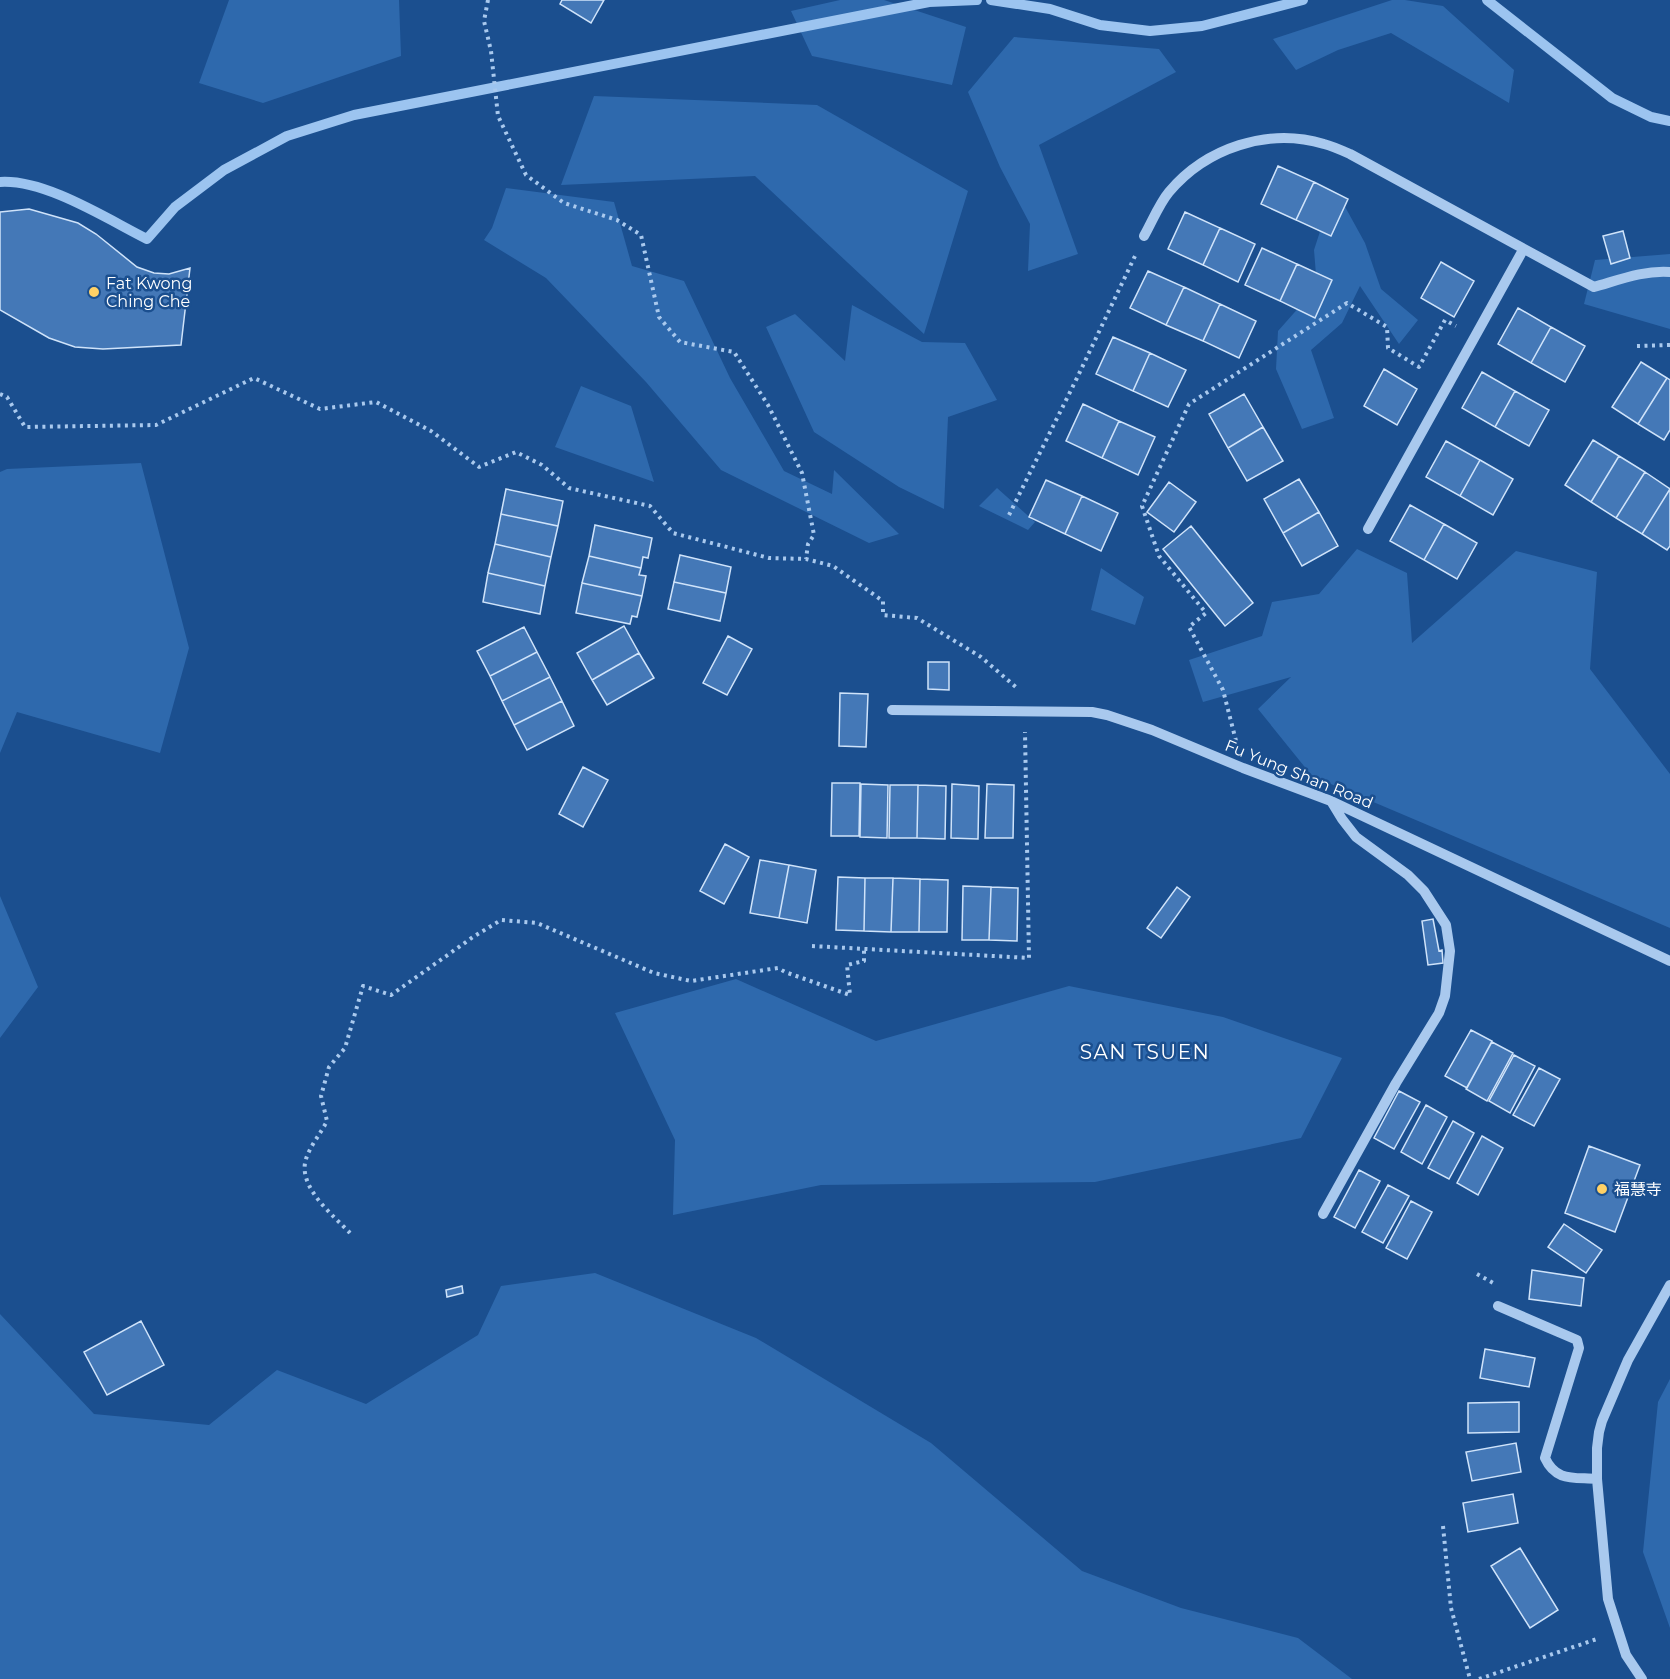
<svg xmlns="http://www.w3.org/2000/svg" width="1670" height="1679" font-family="Montserrat,'Noto Sans TC',sans-serif">
	<style>
		.green { fill: #2e69ad }
		.lines { fill: none; stroke-linecap: round; stroke-linejoin: round }
		.stream { stroke: #9cc4f0; stroke-width: 10 }
		.building { fill: #4478b7; stroke: #cfe3fa; stroke-width: 1.5 }
		.path { stroke: #a9c9ee; stroke-width: 4; stroke-dasharray: 3 4.5; stroke-linecap: butt }
		.minor { stroke: #a9c9ee; stroke-width: 10 }
		.poi-dot { fill: #ffd166; stroke: #1b4f8f; stroke-width: 2 }
		.labels { text-anchor: middle; dominant-baseline: central; stroke-width: 5; stroke-linejoin: round; paint-order: stroke }
		.poi-label { font-size: 16px; fill: #fff; stroke: #1b4f8f; text-anchor: start }
		.street-label { font-size: 16px; fill: #fff; stroke: #1b4f8f }
		.quarter-label { font-size: 20px; letter-spacing: 1.5px; fill: #fff; stroke: #1b4f8f }
	</style>
	<rect width="100%" height="100%" fill="#1b4f8f"/>
	<path class="green" d="M229 0H399L401 56 263 103 199 83Z
		M840 0H884L966 27 952 85 812 56 791 11Z
		M1392 0H1405L1443 6 1514 70 1509 103 1391 33 1338 50 1296 70 1273 39Z
		M1014 37 1159 49 1176 72 1039 145 1078 254 1028 271 1030 224 1000 167 968 92Z
		M594 96 817 105 968 191 924 334 755 176 561 185Z
		M506 188 614 202 632 266 684 281 730 378 784 471 832 494 834 470 899 534 869 543 721 470 646 382 546 278 484 240 492 228Z
		M1338 194 1365 243 1381 289 1418 320 1399 344 1360 286 1342 323 1311 350 1334 418 1302 429 1276 369 1278 331 1317 287 1314 250 1326 213Z
		M1670 254V329L1584 304 1595 260Z
		M852 305 922 342 965 343 997 400 948 417 944 509 899 487 814 432 766 327 795 314 845 361Z
		M581 386 631 406 654 482 555 447Z
		M141 463 189 648 160 753 17 712 0 753V472L7 469Z
		M997 488 1035 522 1028 530 979 506Z
		M1357 549 1407 573 1412 643 1516 551 1597 572 1590 669 1670 774V928L1312 776 1258 709 1291 677 1203 702 1189 660 1262 636 1272 602 1319 594Z
		M1101 568 1144 597 1135 625 1091 610Z
		M0 896 38 987 0 1038Z
		M736 979 876 1041 1069 986 1223 1017 1342 1058 1301 1138 1095 1182 821 1185 673 1215 675 1140 615 1013Z
		M595 1273 756 1338 931 1443 1082 1571 1181 1608 1298 1638 1352 1679H0V1314L94 1414 209 1425 277 1370 366 1404 478 1335 501 1286Z
		M1670 1379V1628L1643 1552 1658 1402Z"/>
	<g class="lines">
		<path class="stream" d="M991 0 1050 9 1100 25 1150 31 1202 26 1303 0
			M1487 0 1612 98 1651 117 1670 121
			M0 182C45 179 107 219 147 239L175 207 224 170 287 136 354 115 929 2 977 0"/>
	</g>
	<path class="building" d="M562 0H604L591 23 560 4Z
		M1278 166 1314 182 1296 220 1261 204Z
		M1314 182 1348 199 1331 236 1296 220Z
		M29 209 78 223 96 234 137 267 154 273 169 274 190 268 181 345 103 349 75 347 49 338 0 310V212Z
		M1185 212 1220 228 1203 265 1168 249Z
		M1220 228 1255 244 1238 282 1203 265Z
		M1623 231 1630 258 1611 264 1603 236Z
		M1262 248 1297 264 1280 301 1245 285Z
		M1441 262 1474 281 1454 317 1421 298Z
		M1297 264 1332 280 1315 318 1280 301Z
		M1148 271 1184 287 1166 325 1130 308Z
		M1184 287 1220 304 1203 341 1166 325Z
		M1220 304 1256 321 1239 358 1203 341Z
		M1518 308 1551 327 1531 363 1498 344Z
		M1551 327 1585 346 1565 382 1531 363Z
		M1113 337 1150 353 1133 391 1096 374Z
		M1150 353 1186 370 1168 407 1133 391Z
		M1641 362 1667 378 1638 424 1612 407Z
		M1384 369 1417 389 1397 425 1364 406Z
		M1482 372 1515 391 1495 427 1462 408Z
		M1667 378 1670 380V430L1664 440 1638 424Z
		M1515 391 1549 410 1529 446 1495 427Z
		M1244 394 1263 427 1228 448 1209 414Z
		M1083 404 1119 421 1102 458 1066 441Z
		M1119 421 1155 437 1138 475 1102 458Z
		M1263 427 1283 461 1247 481 1228 448Z
		M1593 440 1619 456 1591 502 1565 485Z
		M1446 441 1480 460 1460 496 1426 477Z
		M1619 456 1645 472 1616 518 1591 502Z
		M1480 460 1513 479 1493 515 1460 496Z
		M1645 472 1670 489 1642 534 1616 518Z
		M1299 479 1319 512 1283 533 1264 499Z
		M1046 480 1082 496 1065 534 1029 517Z
		M1169 482 1196 502 1174 532 1147 512Z
		M506 489 563 501 558 526 501 514Z
		M1670 489V546L1667 550 1642 534Z
		M1082 496 1118 513 1101 551 1065 534Z
		M1410 505 1444 524 1424 560 1390 541Z
		M1319 512 1338 546 1302 566 1283 533Z
		M501 514 558 526 551 557 495 544Z
		M1444 524 1477 543 1457 579 1424 560Z
		M595 525 652 538 648 558 643 557 641 568 589 556Z
		M1191 526 1253 603 1225 626 1163 549Z
		M495 544 551 557 545 586 488 573Z
		M680 555 731 567 726 593 674 582Z
		M589 556 641 568 639 575 646 576 642 596 582 583Z
		M488 573 545 586 540 614 483 602Z
		M674 582 726 593 720 621 668 609Z
		M582 583 642 596 637 617 632 616 630 624 576 613Z
		M624 626 639 653 592 680 577 653Z
		M524 627 537 652 490 676 477 651Z
		M728 636 752 649 727 695 703 683Z
		M537 652 550 677 502 701 490 676Z
		M639 653 654 678 607 705 592 680Z
		M928 662H949V690L928 689Z
		M550 677 562 701 514 725 502 701Z
		M840 693 868 694 866 747 839 746Z
		M562 701 574 726 527 750 514 725Z
		M583 767 608 780 583 827 559 814Z
		M832 783H860L859 836H831Z
		M861 784 888 785 887 838 860 837Z
		M952 784 979 786 978 839 951 838Z
		M987 784 1014 785 1013 838H985Z
		M890 785H918L917 838H889Z
		M918 785 946 786 945 839 917 838Z
		M725 844 749 857 724 904 700 891Z
		M760 860 789 865 779 918 750 913Z
		M789 865 816 870 807 923 779 918Z
		M838 877 865 878 864 931 836 930Z
		M865 878H893L891 932 864 931Z
		M893 878 920 879 919 932H891Z
		M920 879 948 880 947 932H919Z
		M963 886 991 887 989 940H962Z
		M991 887 1018 888 1017 941 989 940Z
		M1177 887 1190 897 1161 938 1147 928Z
		M1433 919 1439 951 1442 950 1443 963 1428 965 1422 921Z
		M1471 1030 1492 1041 1467 1088 1445 1076Z
		M1492 1042 1513 1053 1487 1101 1466 1089Z
		M1514 1055 1535 1066 1510 1113 1489 1101Z
		M1539 1068 1560 1079 1534 1126 1513 1115Z
		M1399 1091 1420 1102 1394 1149 1374 1138Z
		M1426 1105 1447 1117 1422 1164 1401 1152Z
		M1453 1121 1474 1133 1449 1179 1428 1168Z
		M1482 1136 1503 1148 1478 1195 1457 1183Z
		M1589 1146 1640 1165 1615 1232 1565 1213Z
		M1359 1170 1380 1181 1355 1228 1334 1217Z
		M1388 1185 1409 1196 1383 1243 1362 1232Z
		M1411 1201 1432 1212 1407 1259 1386 1248Z
		M1564 1224 1602 1250 1586 1273 1548 1247Z
		M1532 1270 1584 1278 1581 1306 1529 1299Z
		M462 1286 463 1293 447 1297 446 1290Z
		M141 1321 164 1365 107 1395 84 1352Z
		M1485 1349 1535 1358 1529 1387 1480 1378Z
		M1519 1402V1432L1468 1433V1403Z
		M1516 1443 1521 1472 1472 1481 1466 1452Z
		M1513 1494 1518 1523 1468 1532 1463 1503Z
		M1520 1548 1558 1610 1530 1628 1491 1566Z"/>
	<g class="lines">
		<path class="path" d="M488 0 484 21 491 51 498 116 526 175 564 203 617 220 641 235 659 317 680 342 734 352 768 405 802 473 814 535 808 544 806 559
			M1637 346 1670 345
			M0 394 7 397 25 427 156 425 254 378 320 409 376 402 431 431 479 467 516 452 542 465 569 488 650 506 673 533 769 558 806 559 833 566 883 601V615L917 618 981 657 1017 688
			M1009 515 1077 378 1135 256
			M1236 741 1223 690 1189 627 1206 613 1159 556 1142 506 1189 404 1347 303 1387 327 1388 348 1419 367 1445 320 1456 326
			M812 946 1029 958 1025 732
			M350 1233C334 1216 297 1187 306 1159 310 1146 321 1133 327 1121L321 1096 329 1067 345 1048 363 986 391 995 473 937 501 920 537 923 654 973 691 981 778 968 785 972 850 995 847 965 864 961V949
			M1477 1274 1495 1284
			M1443 1526 1451 1608 1470 1679
			M1479 1679 1597 1639"/>
		<path class="minor" d="M1144 236C1152 222 1159 204 1169 192 1206 148 1268 127 1324 144 1332 146 1341 150 1350 154L1594 287C1619 280 1644 270 1670 272
			M1368 529 1523 250
			M892 710 1092 712 1107 715 1152 730 1243 768 1331 801 1670 961
			M1323 1214 1396 1083 1439 1013 1445 996 1450 951 1446 925 1424 891 1408 875 1356 837 1342 819 1331 801
			M1498 1306 1577 1340 1579 1348 1545 1458C1556 1482 1574 1477 1597 1479
			M1642 1679 1626 1655 1608 1599 1597 1479V1448L1599 1432 1602 1421 1628 1360 1670 1285"/>
	</g>
	<g class="poi-dot">
		<circle cx="94" cy="292" r="6"/>
		<circle cx="1602" cy="1189" r="6"/>
	</g>
	<g class="labels">
		<g class="poi-label">
			<text x="106" y="283">Fat Kwong<tspan x="106" dy="18">Ching Che</tspan></text>
			<text x="1614" y="1189">福慧寺</text>
		</g>
		<g class="street-label">
			<text transform="translate(1299 774) rotate(22)">Fu Yung Shan Road</text>
		</g>
		<g class="quarter-label">
			<text x="1145" y="1052">SAN TSUEN</text>
		</g>
	</g>
</svg>
